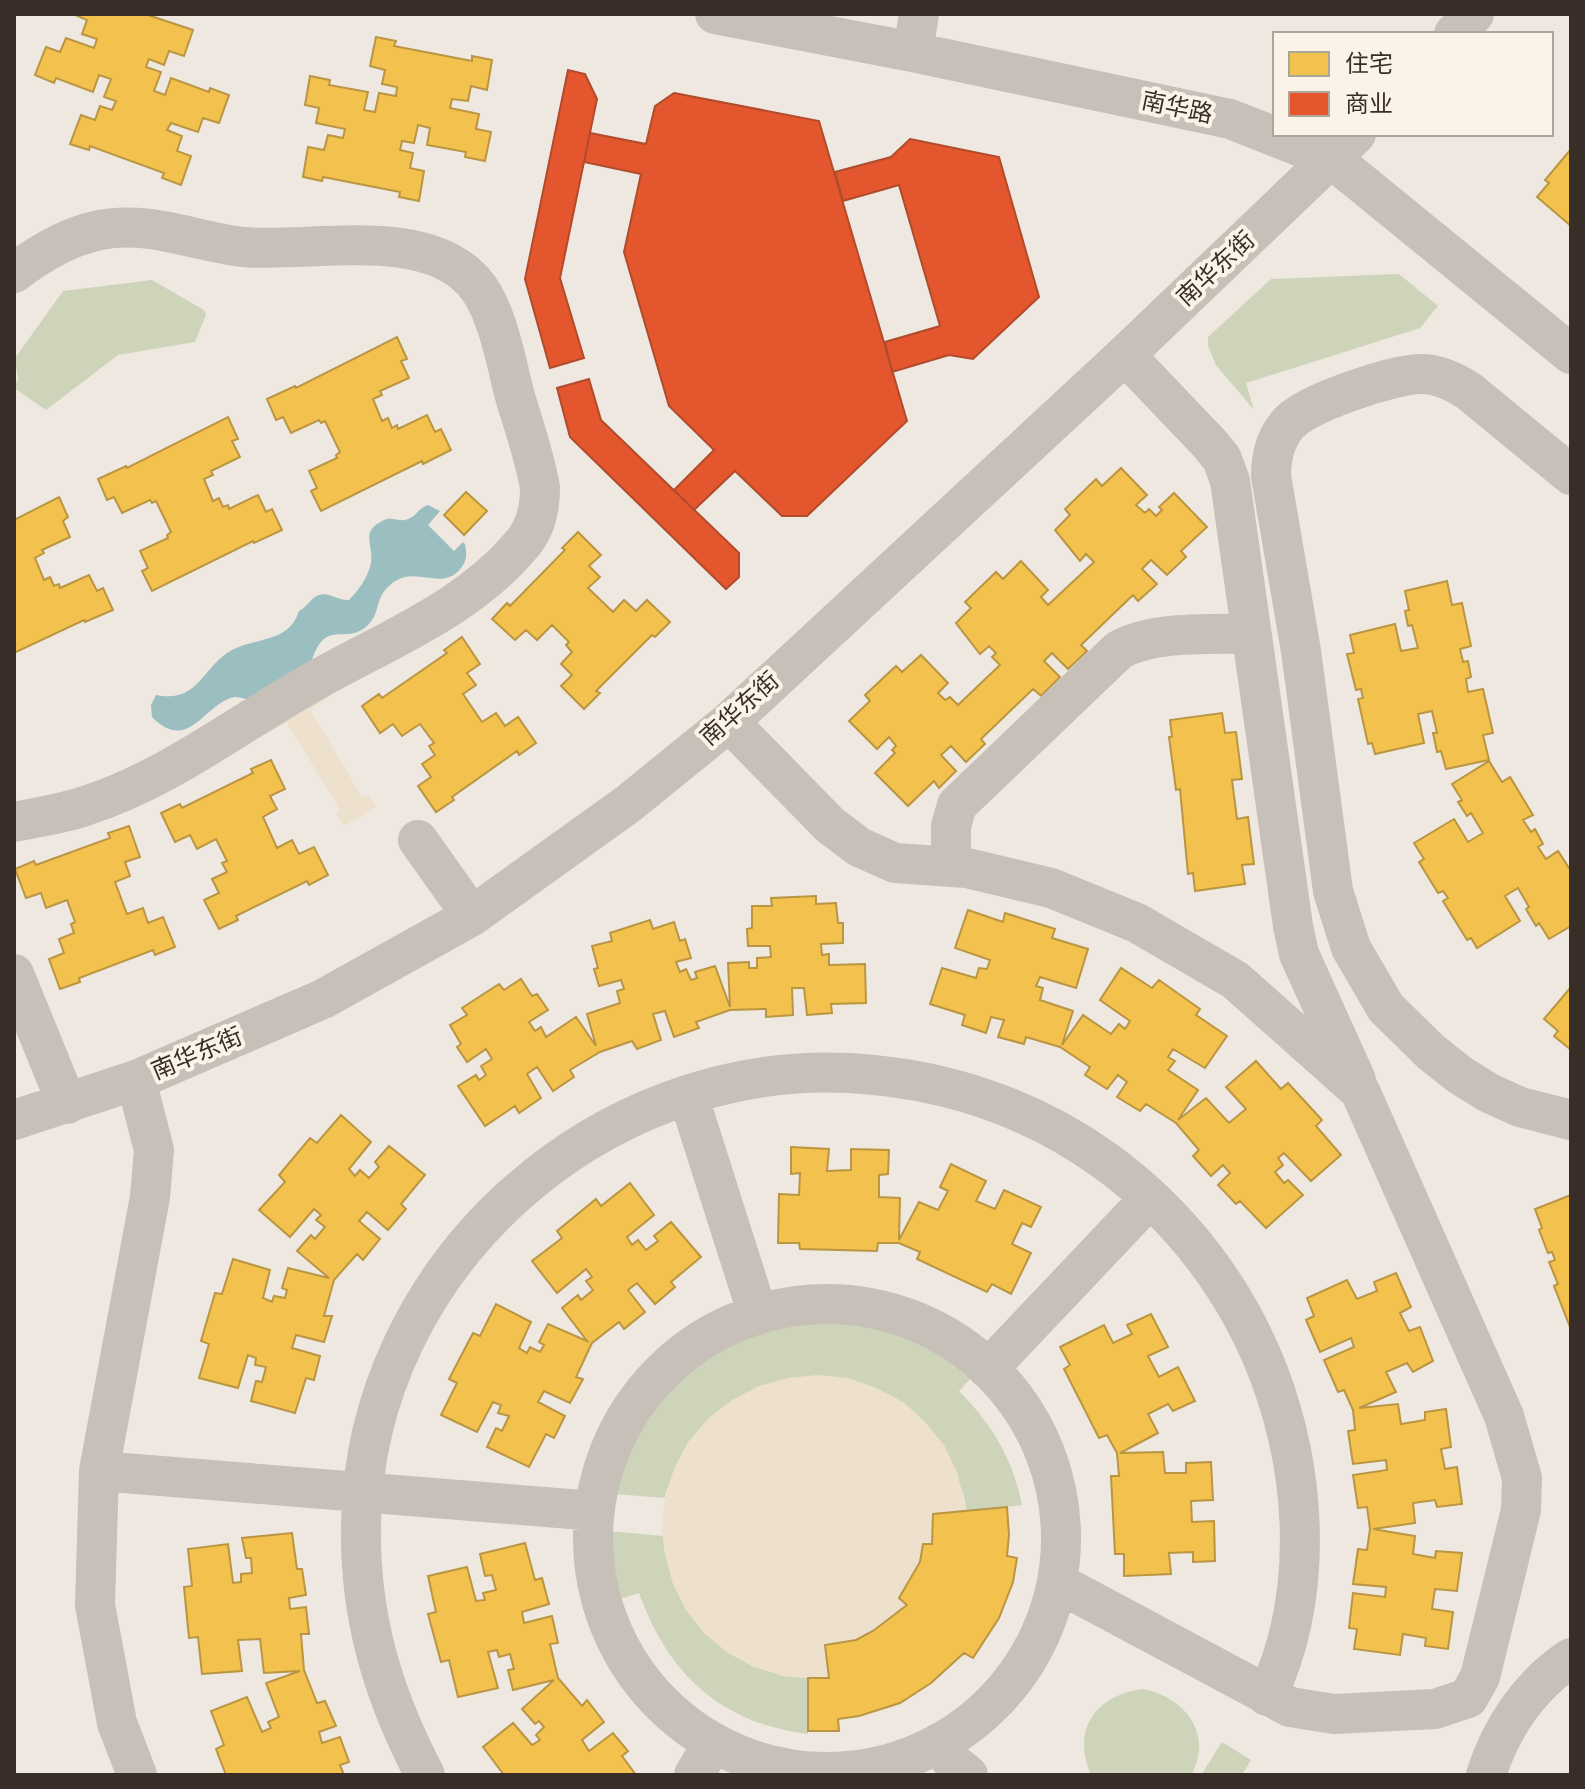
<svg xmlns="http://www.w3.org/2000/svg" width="1585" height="1789" font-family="'Sofia Sans Condensed','Noto Sans SC',sans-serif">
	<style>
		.green { fill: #ced4b9 }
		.plaza { fill: #ede1ce }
		.water { fill: #9bbfc1 }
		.homes { fill: #f2c14e; stroke: #ba9542; stroke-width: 2 }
		.shops { fill: #e4572e; stroke: #b04b2c; stroke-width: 2 }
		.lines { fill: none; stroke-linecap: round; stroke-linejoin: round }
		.minor { stroke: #c7c0b9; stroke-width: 40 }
		.labels { text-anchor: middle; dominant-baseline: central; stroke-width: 8; stroke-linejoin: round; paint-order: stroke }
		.street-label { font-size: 24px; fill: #382e27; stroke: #fbf3e7 }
	</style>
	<rect width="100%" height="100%" fill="#eee8e0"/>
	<path class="green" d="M1399 274 1438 306 1420 328 1246 383 1254 410 1216 365 1208 346V337L1271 279Z
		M152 280 204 310 206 315 195 342 118 355 46 410 14 388 18 379 15 358 63 291Z
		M809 1321C875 1321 921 1334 974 1375L959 1391C992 1424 1013 1459 1022 1505L966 1511C966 1497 960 1486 955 1474 942 1441 929 1425 903 1402L689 1441 675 1467 665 1498 613 1494C639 1392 707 1338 809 1321Z
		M609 1531 663 1536 665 1554 783 1676 808 1678V1734C720 1723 668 1674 639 1593L617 1600 611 1577Z
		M1143 1689C1185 1697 1214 1734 1191 1775H1091C1071 1729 1096 1695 1143 1689Z
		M1222 1742 1251 1760 1242 1775H1201Z"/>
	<path class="plaza" d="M309 671 326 700 310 709 362 797 368 795 376 807 344 826 336 814 340 810 287 723 271 731 254 702Z
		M818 1375 848 1378 876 1388 903 1402 925 1422 944 1445 957 1472 966 1511 933 1514 932 1544H923L920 1562 899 1598 907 1605 873 1631 856 1640 825 1646 829 1678H808L783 1676 754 1667 728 1653 705 1634 686 1610 673 1584 665 1554 662 1525 665 1495 675 1467 689 1441 709 1418 732 1400 759 1386 788 1378Z"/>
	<path class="water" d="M428 505 440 511 428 525 454 551 463 542 465 544C467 553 467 561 461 568 444 591 418 568 397 580 372 595 383 611 367 626 344 647 323 613 309 671L254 702C249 700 241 697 235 697 206 701 189 755 152 717L151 705 156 695C197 703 201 671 227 653 253 636 288 645 299 611 307 607 309 601 315 597 326 589 337 601 349 600 359 590 368 577 371 563 374 544 359 532 384 520 393 516 400 523 408 519 417 516 418 508 428 505Z"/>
	<path class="homes" d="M73 14H145L193 30 184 56 169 51 164 65 149 59 146 67 161 72 154 91 165 95 171 78 209 92 210 88 229 95 219 123 203 118 198 132 171 123 167 130 182 136 177 151 191 156 181 185 162 178 164 173 90 146 89 150 70 144 81 115 95 120 100 106 112 110 116 101 104 97 111 79 99 75 93 92 56 78 54 83 35 75 46 47 60 52 66 38 94 48 97 39 82 34 87 20Z
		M376 37 396 41 394 46 472 61V56L492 60 487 90 471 86 468 101 452 99 450 108 479 114 476 129 491 132 485 161 465 157 466 152 427 145 430 128 418 125 414 143 402 141 400 150 413 153 410 168 424 171 419 201 399 197 400 192 323 177 322 181 303 177 308 147 324 150 328 135 343 138 345 129 316 123 319 108 305 105 310 76 330 80 329 85 368 92 364 110 375 112 379 93 396 96 397 87 382 84 385 70 370 66Z
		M1571 149V226L1537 197 1549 183 1545 180Z
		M397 337 407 359 401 361 409 378 380 391 382 395 373 399 382 421 388 418 392 428 397 425 398 429 427 415 435 432 441 429 451 450 423 464 422 461 321 511 311 491 317 488 309 471 337 458 336 455 340 452 325 421 321 423 319 420 291 433 283 417 276 420 267 399 295 386 296 388Z
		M228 417 238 439 232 441 240 457 211 471 213 475 204 479 213 501 219 498 223 507 228 505 229 509 258 495 266 512 272 509 282 530 254 543 253 541 152 591 142 571 148 568 140 551 168 538 167 535 171 532 156 501 152 503 150 500 122 513 114 497 107 500 98 479 126 466 127 468Z
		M1121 468 1147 495 1136 505 1145 513 1149 509 1156 516 1162 510 1159 507 1174 493 1207 527 1181 551 1186 557 1167 575 1151 560 1142 569 1157 584 1138 601 1133 595 1081 645 1087 651 1068 669 1052 653 1044 661 1060 677 1041 696 1033 689 981 739 985 744 966 762 951 746 941 755 956 771 939 788 934 781 908 806 875 773 895 753 892 750 896 746 889 737 877 749 849 721 870 701 865 695 896 666 902 672 921 655 948 683 938 693 945 700 950 697 958 705 1000 665 992 657 996 653 989 646 980 654 956 623 971 608 965 602 996 572 1003 579 1021 561 1048 590 1041 597 1048 605 1094 562 1086 554 1080 561 1055 530 1070 515 1065 509 1096 479 1102 486Z
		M466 492 487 511 464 535 444 515Z
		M59 497 68 517 63 521 70 537 42 550 44 553 35 558 44 580 50 577 54 586 59 584 60 588 89 575 97 591 103 588 113 610 85 622 84 620 14 653V520Z
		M578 532 601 555 589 566 600 577 588 588 613 612 624 600 636 611 647 600 670 622 655 637 652 635 596 691 600 693 584 709 561 686 572 675 561 664 572 652 566 645 569 642 552 625 537 640 526 630 515 640 492 619 507 603 510 606 565 550 562 548Z
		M1447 581 1452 605 1462 603 1471 646 1460 649 1463 662 1468 661 1471 677 1466 679 1468 692 1483 689 1493 733 1483 735 1489 760 1446 769 1441 751 1437 752 1433 733H1437L1432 711 1418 714 1424 743 1375 754 1372 743 1368 744 1358 699 1363 698 1361 689 1356 690 1347 654 1354 653 1350 635 1395 624 1401 651 1418 648 1412 625 1408 626 1405 611 1409 610 1405 591Z
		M462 637 480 664 467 673 476 685 463 694 482 722 496 713 505 726 518 717 536 743 519 755 517 751 452 797 454 800 436 812 418 786 431 777 422 764 435 755 429 746 434 743 420 724 402 736 393 724 380 733 362 706 379 694 382 698 447 653 444 650Z
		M1222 713 1225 733 1236 732 1242 779 1232 780 1237 819 1248 817 1254 864 1242 865 1245 884 1195 891 1193 873 1188 874 1180 789 1176 790 1169 737H1172L1170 720Z
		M271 760 285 789 270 796 277 809 263 817 277 848 292 840 299 854 314 847 328 875 309 885 307 881 236 916 238 920 219 929 204 900 219 893 212 879 227 872 222 863 227 861 216 839 197 849 190 835 175 842 161 813 180 804 182 808 253 773 251 769Z
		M1489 761 1502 782 1510 777 1533 815 1523 820 1531 832 1535 829 1543 844 1538 847 1546 859 1558 851 1571 871V926L1549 939 1539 923 1536 926 1526 909 1529 907 1518 888 1505 896 1520 921 1477 948 1471 938 1467 940 1443 901 1448 898 1443 891 1438 893 1419 862 1424 859 1414 843 1454 819 1468 842 1483 833 1471 813 1467 816 1458 802 1462 800 1452 784Z
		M129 826 140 857 125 862 130 876 115 882 127 914 143 908 148 923 163 917 175 947 155 955 153 950 79 978 80 982 60 989 49 959 64 953 59 939 74 933 71 924 75 922 67 900 46 908 41 893 26 898 15 869 34 861 36 865 110 838 108 833Z
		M816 896V904L836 903 838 923H843V943L821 944 822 955 829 954V965L865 964 866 1003 831 1004 832 1013 807 1015 804 988H792L793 1015 766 1017V1009L730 1010 696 1022 699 1028 674 1037 665 1011 653 1014 661 1040 637 1049 632 1041 600 1052 570 1070 574 1077 553 1091 537 1067 527 1074 541 1098 519 1113 515 1106 485 1126 458 1086 476 1075 479 1080 486 1075 481 1066 492 1059 486 1049 467 1062 457 1047 461 1044 450 1025 467 1015 462 1008 499 984 504 990 521 979 532 996 537 994 548 1010 529 1022 535 1031 541 1027 546 1037 576 1017 596 1046 587 1014 620 1003 617 991 624 989 621 980 599 986 594 969 598 968 592 946 612 941 610 933 650 920 653 929 674 922 680 941 685 939 691 958 676 962 680 972 686 969 691 980 697 978 695 972 715 966 730 1007 728 963 749 962V968H757V958L771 957 770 946H748L747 929 752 928V906H772L771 898Z
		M968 910 1003 922 1005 913 1055 929 1052 938 1088 949 1076 988 1040 977 1036 986 1043 988 1040 1000 1073 1011 1062 1045 1083 1015 1111 1034 1119 1024 1125 1029 1130 1021 1100 1000 1121 968 1152 988 1159 980 1200 1009 1196 1015 1227 1036 1205 1068 1173 1049 1168 1057 1175 1061 1168 1070 1198 1090 1178 1120 1206 1098 1229 1123 1246 1109 1226 1087 1256 1061 1281 1089 1288 1083 1322 1120 1316 1126 1341 1155 1311 1181 1284 1153 1278 1158 1283 1165 1275 1172 1284 1183 1288 1180 1303 1195 1266 1228 1240 1201 1236 1204 1218 1185 1230 1173 1223 1165 1211 1176 1193 1156 1199 1150 1176 1123 1146 1104 1140 1111 1117 1097 1127 1082 1118 1075 1107 1089 1085 1075 1090 1067 1060 1047 1026 1037 1024 1044 998 1037 1004 1020 991 1017 986 1033 962 1025 965 1015 930 1004 942 968 976 978 979 968 987 969 990 960 955 948Z
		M1571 987V1050L1554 1036 1558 1031 1544 1019Z
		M341 1115 371 1142 349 1169 355 1176 360 1170 369 1178 379 1167 375 1162 389 1146 425 1175 401 1204 406 1209 388 1230 367 1212 359 1221 380 1239 363 1260 357 1254 334 1280 324 1316H332L324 1342 296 1335 292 1348 320 1356 314 1380 306 1378 295 1413 251 1401 256 1381 262 1382 266 1367 255 1365 256 1358 248 1355 238 1388 199 1378 209 1344 201 1341 215 1293 222 1294 233 1259 270 1270 263 1298 272 1302 274 1296 285 1298 287 1290 282 1288 288 1268 329 1278 297 1251 311 1235 315 1239 325 1227 316 1220 321 1215 314 1209 290 1237 259 1210 285 1182 279 1175 310 1138 317 1143Z
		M791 1147 829 1149 827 1171 851 1170V1149L889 1150 888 1174 879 1175V1197L900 1198 899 1240 919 1202 938 1210 948 1191 940 1187 951 1164 986 1181 976 1201 995 1209 1004 1190 1041 1207 1031 1227 1022 1223 1012 1244 1031 1253 1011 1294 992 1284 987 1292 917 1259 920 1252 899 1243H878L877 1251 800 1249 799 1243H778L779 1194 799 1195 800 1173 791 1174Z
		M630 1183 654 1215 627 1237 632 1245 638 1240 646 1250 658 1241 654 1236 671 1222 701 1257 671 1282 675 1287 655 1304 637 1283 628 1290 645 1312 624 1329 619 1322 592 1343 576 1377 583 1379 570 1403 544 1391 538 1402 565 1416 554 1438 546 1434 529 1467 487 1447 496 1428 502 1431 509 1416 498 1413 501 1405 493 1402 477 1432 441 1415 457 1383 449 1379 473 1333 480 1336 496 1304 531 1322 519 1348 527 1353 530 1347 540 1352 544 1345 539 1342 548 1324 587 1341 562 1308 578 1295 581 1300 593 1290 586 1281 592 1277 586 1269 557 1293 532 1261 562 1238 557 1231 596 1199 601 1206Z
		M1571 1195V1327H1570L1554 1286 1558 1284 1549 1262 1555 1260 1552 1252 1548 1253 1539 1230 1542 1228 1535 1209Z
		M1396 1273 1411 1307 1400 1313 1409 1331 1420 1327 1433 1361 1413 1372 1407 1363 1386 1372 1396 1392 1359 1408 1398 1404 1401 1424 1425 1420V1412L1446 1409 1451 1447 1441 1449 1445 1469 1457 1467 1462 1504 1437 1507 1435 1500 1413 1503 1415 1523 1373 1529 1415 1536 1413 1554 1435 1558 1436 1551 1462 1553 1457 1591 1435 1589 1432 1609 1453 1612 1448 1649 1425 1646 1426 1638 1403 1634 1400 1655 1354 1649 1357 1629 1349 1628 1353 1593 1385 1597 1386 1587 1353 1584 1358 1549 1367 1550 1370 1529 1367 1507 1358 1508 1353 1475 1387 1470 1386 1460 1353 1464 1348 1431 1355 1430 1353 1410 1344 1390 1338 1392 1324 1360 1354 1347 1351 1338 1320 1352 1306 1320 1314 1316 1307 1298 1347 1280 1357 1299 1377 1291 1374 1282Z
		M1151 1314 1168 1347 1148 1356 1159 1377 1178 1367 1195 1401 1173 1411 1168 1404 1148 1414 1158 1433 1120 1453 1163 1452 1165 1473H1186V1463L1211 1462 1213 1500 1191 1501 1192 1522 1214 1521 1215 1561 1193 1562V1552L1169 1553 1171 1574 1124 1576V1554H1115L1111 1476H1119L1117 1453 1107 1435 1099 1438 1064 1369 1070 1365 1060 1347 1104 1325 1113 1343 1132 1334 1127 1325Z
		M1007 1507 1009 1535 1007 1556 1017 1558 1013 1582 999 1618 973 1658 964 1653 931 1683 900 1703 859 1716 838 1719 839 1731H808V1678H829L825 1645 856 1640 873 1631 907 1605 899 1598 920 1562 923 1544H932L933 1514Z
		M292 1533 297 1569H302L306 1595 289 1598 290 1609 306 1607 309 1634H301L304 1670 317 1703 325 1701 336 1726 319 1732 322 1743 340 1737 349 1762 340 1765 344 1775H226L216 1749 224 1745 211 1711 247 1697 262 1732 271 1728 268 1722 279 1717 266 1683 300 1671 264 1673 260 1639 238 1640 242 1671 202 1674 198 1637 189 1638 184 1587 192 1586 188 1549 228 1544 233 1583 241 1582V1574L252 1573 251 1558H246L242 1538Z
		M525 1543 535 1580 542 1578 549 1604 522 1612 524 1623 552 1616 558 1643 550 1644 558 1678 582 1706 587 1700 604 1722 582 1740 589 1751 613 1733 628 1751 622 1756 636 1775H504L483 1747 513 1723 532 1745 540 1740 536 1735 544 1727 539 1721 535 1724 522 1709 554 1680 513 1690 508 1670 514 1669 510 1654 499 1657 497 1650 488 1652 498 1688 458 1697 449 1660 441 1662 428 1614 436 1612 428 1576 467 1567 476 1601 485 1600 483 1593 496 1590 492 1575 485 1576 480 1554Z"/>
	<path class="shops" d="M568 70 585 74 597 99 560 278 584 358 550 368 525 279Z
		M674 93 819 121 907 421 807 516H782L735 471 694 510 674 490 714 450 669 406 624 252 641 174 584 162 590 133 646 144 655 106Z
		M910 139 999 157 1039 297 973 359 949 355 892 372 885 342 940 326 899 185 843 201 835 172 891 157Z
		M589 379 601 420 739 553V577L726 589 570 437 557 388Z"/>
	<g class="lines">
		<path class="minor" d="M715 14 913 52 1230 119 1332 159 1571 354
			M1454 34 1474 14
			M913 52 919 14
			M14 273C39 254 69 236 100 230 149 220 196 242 244 247 310 253 422 225 473 281 498 308 506 364 516 400 525 429 535 458 540 488 540 508 536 528 522 544 470 607 390 639 320 678 243 720 170 779 85 806 62 814 38 817 14 822
			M1125 355 1210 444 1222 459 1230 481 1293 926 1299 954 1356 1080
			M1571 475 1470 392C1454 381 1437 373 1418 374 1390 376 1305 403 1288 424 1275 439 1271 457 1271 476L1301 651 1333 891 1351 948 1386 1008 1431 1052 1460 1075 1489 1093 1520 1107 1571 1120
			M729 722 830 825 859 847 895 863 967 868 1051 888 1137 923 1235 980 1360 1091 1504 1416 1522 1478 1521 1510 1480 1677 1468 1698 1435 1709 1334 1714 1290 1707 1058 1583
			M418 840 472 916
			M951 867V826L957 805 1119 650C1155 630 1210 635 1251 633
			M14 974 67 1104
			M136 1080 154 1150 150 1197 99 1471 95 1605 117 1723 137 1775
			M688 1095 758 1315
			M14 1120 136 1080 323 999 472 916 628 804 729 722 1125 355 1356 134
			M593 1538a234 234 0 1 1 468 0a234 234 0 1 1-468 0Z
			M988 1369 1150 1198
			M99 1471 595 1511
			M939 1743 953 1763 968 1775
			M425 1775C382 1693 359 1615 361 1522 366 1267 596 1061 849 1073 941 1078 1029 1106 1104 1160 1179 1214 1236 1288 1269 1374 1307 1475 1314 1597 1267 1696
			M694 1775 713 1743
			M1486 1775C1501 1728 1529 1686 1571 1658"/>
	</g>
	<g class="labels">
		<g class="street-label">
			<text transform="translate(1177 108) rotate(12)">南华路</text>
			<text transform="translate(1216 269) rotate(-43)">南华东街</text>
			<text transform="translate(740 709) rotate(-42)">南华东街</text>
			<text transform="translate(197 1054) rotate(-23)">南华东街</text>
		</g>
	</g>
	<rect width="1585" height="1789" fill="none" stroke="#382e27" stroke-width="32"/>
	<rect x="1273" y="32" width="280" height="104" fill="#fbf3e7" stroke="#ada49a" stroke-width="2"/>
	<rect x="1289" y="52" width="40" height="24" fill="#f2c14e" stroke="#ada49a" stroke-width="2"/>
	<text x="1345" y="72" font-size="24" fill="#382e27">住宅</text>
	<rect x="1289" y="92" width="40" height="24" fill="#e4572e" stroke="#ada49a" stroke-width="2"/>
	<text x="1345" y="112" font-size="24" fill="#382e27">商业</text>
</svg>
